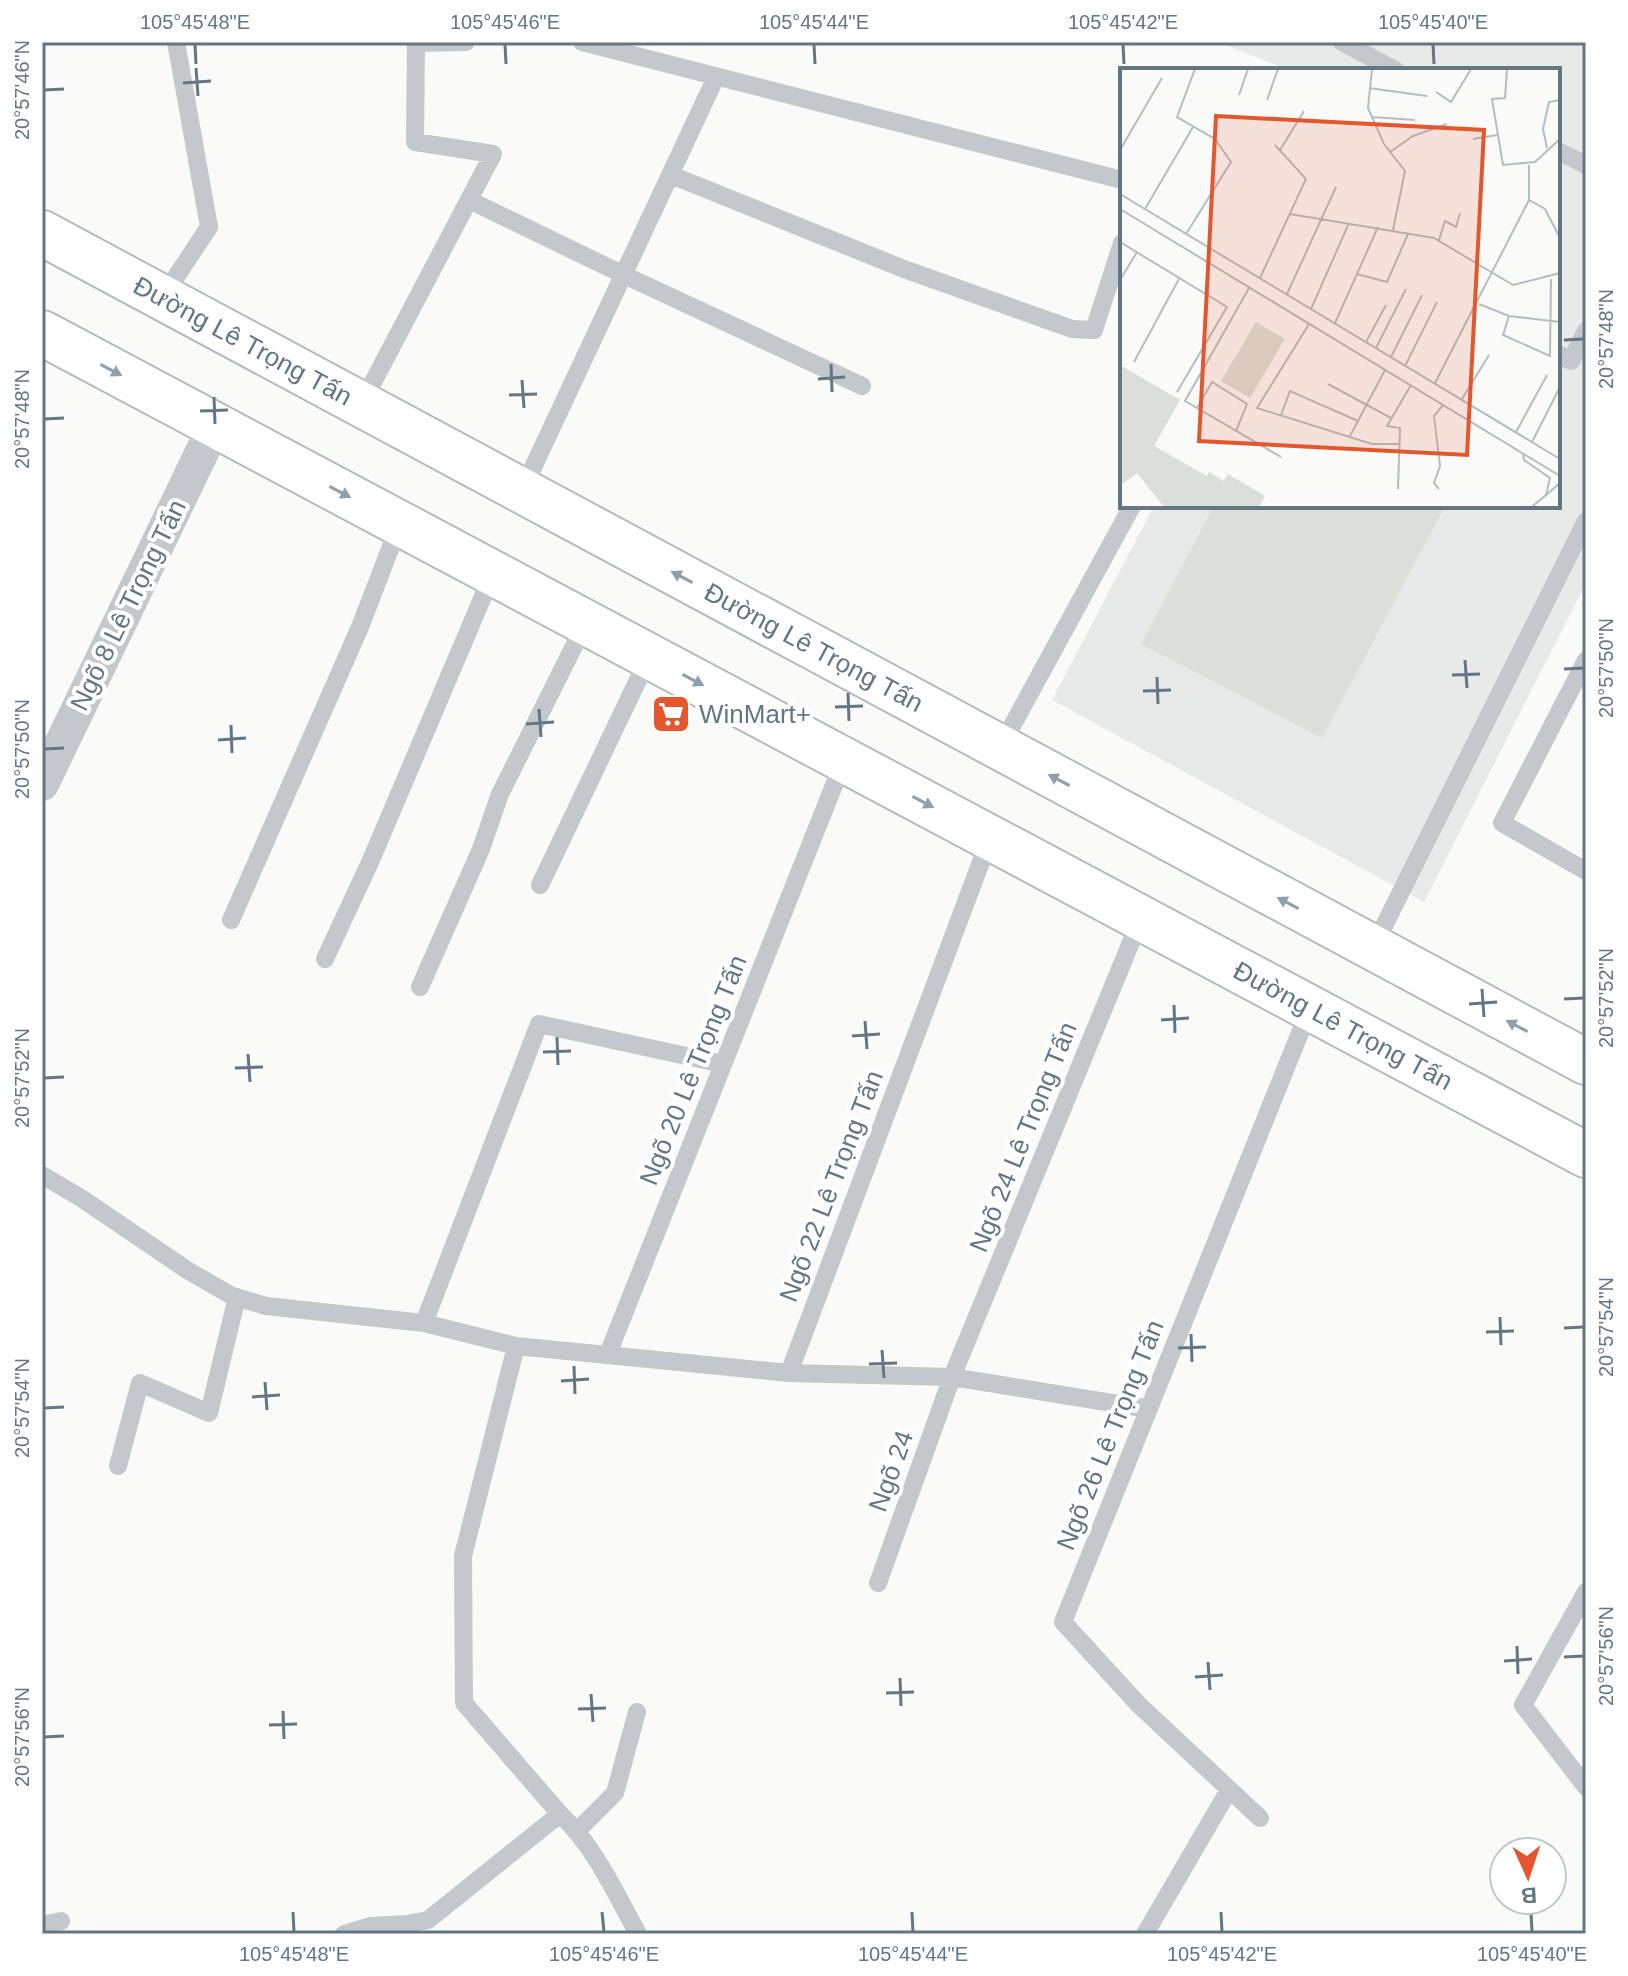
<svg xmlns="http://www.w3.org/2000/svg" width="1628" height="1976" font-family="Arial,sans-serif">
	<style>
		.built { fill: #e8e9e9 }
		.green { fill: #dadfd7 }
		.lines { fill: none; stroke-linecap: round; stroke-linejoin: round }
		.primary-casing { stroke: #b5babe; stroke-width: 48 }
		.service { stroke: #c3c8cc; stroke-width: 18 }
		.minor { stroke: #c3c8cc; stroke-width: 34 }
		.primary { stroke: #fff; stroke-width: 44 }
		.oneway { fill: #939fa8 }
		.ticks { fill: none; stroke: #657683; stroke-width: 3 }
		.labels { text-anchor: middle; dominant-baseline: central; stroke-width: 8; stroke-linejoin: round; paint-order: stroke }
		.street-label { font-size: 26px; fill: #657683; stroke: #fff }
		.poi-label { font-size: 26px; fill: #657683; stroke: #fff; text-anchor: start }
		.inset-road { fill: none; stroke: #b5bdc2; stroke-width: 2 }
		.view { fill: #e4572e; fill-opacity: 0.15; stroke: #e4572e; stroke-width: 4 }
		.inset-edge { fill: none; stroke: #657683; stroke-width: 4 }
		.neatline { fill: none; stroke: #657683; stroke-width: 3 }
		.ticks-label { font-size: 20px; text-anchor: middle; fill: #657683 }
	</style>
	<rect width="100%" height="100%" fill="#fafaf8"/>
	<path class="built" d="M1218 42H1586V583L1424 902 1052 700 1154 506H1558V70H1289Z"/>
	<path class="green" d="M1214 506H1445L1322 738 1141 644Z"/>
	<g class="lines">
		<defs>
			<g id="primary">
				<path id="s1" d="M42 233 1586 1062"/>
				<path id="s2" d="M42 333 1586 1155"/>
			</g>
		</defs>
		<use href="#primary" class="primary-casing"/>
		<path class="service" d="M582 42 1122 180
			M1342 42 1395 70
			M416 43 466 42
			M1558 151 1586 165
			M671 175 904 269 1072 329 1094 330 1122 243
			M469 200 624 275 862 386
			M162 298 209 227 176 42
			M1558 354 1571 361 1586 331
			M361 405 493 154 415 142 416 42
			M522 491 716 77
			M1586 660 1502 823 1586 871
			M1000 748 1132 506
			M540 885 649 657
			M231 920 360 627 400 523
			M1373 948 1586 521
			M325 959 371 860 493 573
			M420 987 481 849 500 794 586 622
			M42 1175 81 1198 187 1270 232 1296 266 1306 424 1323 516 1346 789 1373 952 1377 1149 1409
			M424 1323 539 1024 723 1064
			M516 1346 463 1556 464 1703 560 1814C595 1847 615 1892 638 1934
			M608 1354 844 760
			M789 1373 990 838
			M118 1466 140 1383 209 1413 237 1297
			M878 1583 952 1377 1141 918
			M1586 1592 1523 1705 1586 1787
			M1260 1818 1138 1704 1063 1622 1310 1008
			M578 1830 615 1793 637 1712
			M42 1925 61 1921
			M344 1934 370 1926 407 1924 428 1920 560 1814
			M1145 1934 1229 1790"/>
		<path class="minor" d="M42 784 215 425"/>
		<use href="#primary" class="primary"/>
	</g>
	<defs><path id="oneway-solid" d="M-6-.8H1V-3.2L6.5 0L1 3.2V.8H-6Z" transform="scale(2)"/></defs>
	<g class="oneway">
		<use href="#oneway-solid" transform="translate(111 370) rotate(28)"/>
		<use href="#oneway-solid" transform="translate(340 492) rotate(28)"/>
		<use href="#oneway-solid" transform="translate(682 577) rotate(-152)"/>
		<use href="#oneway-solid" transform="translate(693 680) rotate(28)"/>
		<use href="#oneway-solid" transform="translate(1059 780) rotate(-152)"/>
		<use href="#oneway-solid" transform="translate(923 802) rotate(28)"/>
		<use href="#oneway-solid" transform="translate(1288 903) rotate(-152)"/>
		<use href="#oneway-solid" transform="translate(1517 1026) rotate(-152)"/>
	</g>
	<path class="ticks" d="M195 44 196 64M505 44 506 64M814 44 815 64M1123 44 1124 64M1433 44 1434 64M196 68 198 96M183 83 211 81M44 90 64 89M1564 340 1584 339M831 364 832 392M818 379 845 377M522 380 524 408M509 395 537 394M214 397 215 424M200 411 228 410M44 419 64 418M1465 660 1467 688M1564 669 1584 668M1452 675 1480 674M1157 677 1158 704M1143 691 1171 690M848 693 849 721M835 707 863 706M539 709 541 737M526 724 554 722M231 725 232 753M218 740 246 738M44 749 64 748M1482 989 1484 1017M1564 999 1584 998M1469 1004 1497 1002M1174 1005 1175 1033M1161 1020 1189 1018M865 1021 867 1049M852 1036 880 1034M557 1037 558 1065M543 1052 571 1051M248 1054 250 1082M235 1068 263 1067M44 1078 64 1077M1500 1317 1501 1345M1564 1328 1584 1327M1486 1332 1514 1331M1191 1334 1192 1362M1178 1348 1206 1347M882 1350 884 1378M869 1364 897 1363M574 1366 575 1394M561 1381 589 1379M265 1382 267 1410M252 1397 280 1395M44 1408 64 1407M1517 1646 1518 1674M1564 1657 1584 1656M1504 1661 1532 1659M1208 1662 1210 1690M1195 1677 1223 1675M900 1678 901 1706M886 1693 914 1692M591 1694 593 1722M578 1709 606 1708M283 1711 284 1739M269 1725 297 1724M44 1737 64 1736M293 1912 294 1932M602 1912 604 1932M912 1912 913 1932M1221 1912 1222 1932M1531 1912 1532 1932"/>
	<defs>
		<symbol id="supermarket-square" viewBox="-11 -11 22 22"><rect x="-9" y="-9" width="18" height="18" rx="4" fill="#e4572e" stroke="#fff"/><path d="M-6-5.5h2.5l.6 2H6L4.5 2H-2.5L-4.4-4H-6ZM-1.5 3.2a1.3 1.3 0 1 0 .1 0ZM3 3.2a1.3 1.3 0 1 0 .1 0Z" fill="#fff"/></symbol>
	</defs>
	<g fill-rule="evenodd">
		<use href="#supermarket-square" x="649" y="692" width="44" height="44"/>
	</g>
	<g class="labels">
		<g class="street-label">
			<text stroke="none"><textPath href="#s1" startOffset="228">Đường Lê Trọng Tấn</textPath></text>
			<text transform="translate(128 605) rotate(-64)">Ngõ 8 Lê Trọng Tấn</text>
			<text stroke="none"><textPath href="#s1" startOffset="876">Đường Lê Trọng Tấn</textPath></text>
			<text stroke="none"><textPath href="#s2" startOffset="1474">Đường Lê Trọng Tấn</textPath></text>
			<text transform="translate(693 1070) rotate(-68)">Ngõ 20 Lê Trọng Tấn</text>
			<text transform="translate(1023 1137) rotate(-68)">Ngõ 24 Lê Trọng Tấn</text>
			<text transform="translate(831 1186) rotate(-69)">Ngõ 22 Lê Trọng Tấn</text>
			<text transform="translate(1110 1435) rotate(-68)">Ngõ 26 Lê Trọng Tấn</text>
			<text transform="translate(891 1471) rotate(-70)">Ngõ 24</text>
		</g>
		<g class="poi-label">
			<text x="699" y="714">WinMart+</text>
		</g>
	</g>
	<g transform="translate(1120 68)">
		<rect width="440" height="440" fill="#fafaf8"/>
		<path d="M136 254 165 271 130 330 101 313ZM0 297 60 332 34 378 87 408 89 404 104 413 108 406 145 428 139 439H44L17 405 0 418Z" fill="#dadfd7"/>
		<path class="inset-road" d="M252 1 248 40 264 76 285 103 273 162M387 1 385 30 372 31 383 97 415 94 440 71M249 20 307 28M316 24 331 34 351 1M119 27 128 1M147 32 158 1M252 49 295 52M353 71 377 67M427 80 423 61 429 34 440 32M0 82 42 10M160 82 184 43M270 84 293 68 327 56M0 126 440 391M409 132 425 141 440 170M0 141 440 408M25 141 73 59M170 146 314 170 393 217 440 205M66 166 111 94 95 71 57 49 75 1M319 172 325 153 336 159 340 145M0 174 107 239 57 324M237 206 267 214 288 166M140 210 186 111 155 77M0 212 17 184M129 220 65 333 161 389M167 226 216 119M359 236 389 248 440 254M191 241 229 155M389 248 383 267 430 288 431 211M215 255 258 159M189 256 137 340 252 376H279M246 274 266 237M256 280 286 221M271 289 302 227M14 294 60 209M285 298 317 234M315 315 409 132V97M208 316 271 350M342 331 369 287M77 340 92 314 127 336 116 363M161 347 170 323 238 353M396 364 427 307M230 368 265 302M412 374 440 319M403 386 404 392 430 410 426 427M278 421 280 360 267 358 291 317M319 421 314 415 320 398 314 348 323 337M412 439 440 415"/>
		<path class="view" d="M96 48 364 62 347 387 79 373Z"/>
		<rect width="440" height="440" class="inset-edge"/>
	</g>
	<rect width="1628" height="1976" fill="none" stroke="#ffffff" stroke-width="88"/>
	<g transform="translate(1528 1876) rotate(177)"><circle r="38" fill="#ffffff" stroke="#c1c8cd" stroke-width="2"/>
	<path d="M0-6L14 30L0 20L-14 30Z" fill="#e4572e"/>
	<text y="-12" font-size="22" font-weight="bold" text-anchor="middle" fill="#657683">B</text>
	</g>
	<rect x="44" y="44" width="1540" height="1888" class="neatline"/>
	<g class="ticks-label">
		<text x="195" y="29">105°45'48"E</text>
		<text x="505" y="29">105°45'46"E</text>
		<text x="814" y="29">105°45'44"E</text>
		<text x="1123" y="29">105°45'42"E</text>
		<text x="1433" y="29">105°45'40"E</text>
		<text transform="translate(22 90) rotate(-90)" y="7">20°57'46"N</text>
		<text transform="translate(1606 339) rotate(-90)" y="7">20°57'48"N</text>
		<text transform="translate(22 419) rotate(-90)" y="7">20°57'48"N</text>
		<text transform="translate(1606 668) rotate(-90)" y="7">20°57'50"N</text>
		<text transform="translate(22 749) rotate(-90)" y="7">20°57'50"N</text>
		<text transform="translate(1606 998) rotate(-90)" y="7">20°57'52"N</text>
		<text transform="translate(22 1078) rotate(-90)" y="7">20°57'52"N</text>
		<text transform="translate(1606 1327) rotate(-90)" y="7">20°57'54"N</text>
		<text transform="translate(22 1408) rotate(-90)" y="7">20°57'54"N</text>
		<text transform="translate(1606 1656) rotate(-90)" y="7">20°57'56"N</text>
		<text transform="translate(22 1737) rotate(-90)" y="7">20°57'56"N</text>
		<text x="294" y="1961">105°45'48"E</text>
		<text x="604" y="1961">105°45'46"E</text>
		<text x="913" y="1961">105°45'44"E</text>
		<text x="1222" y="1961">105°45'42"E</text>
		<text x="1532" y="1961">105°45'40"E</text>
	</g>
</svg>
